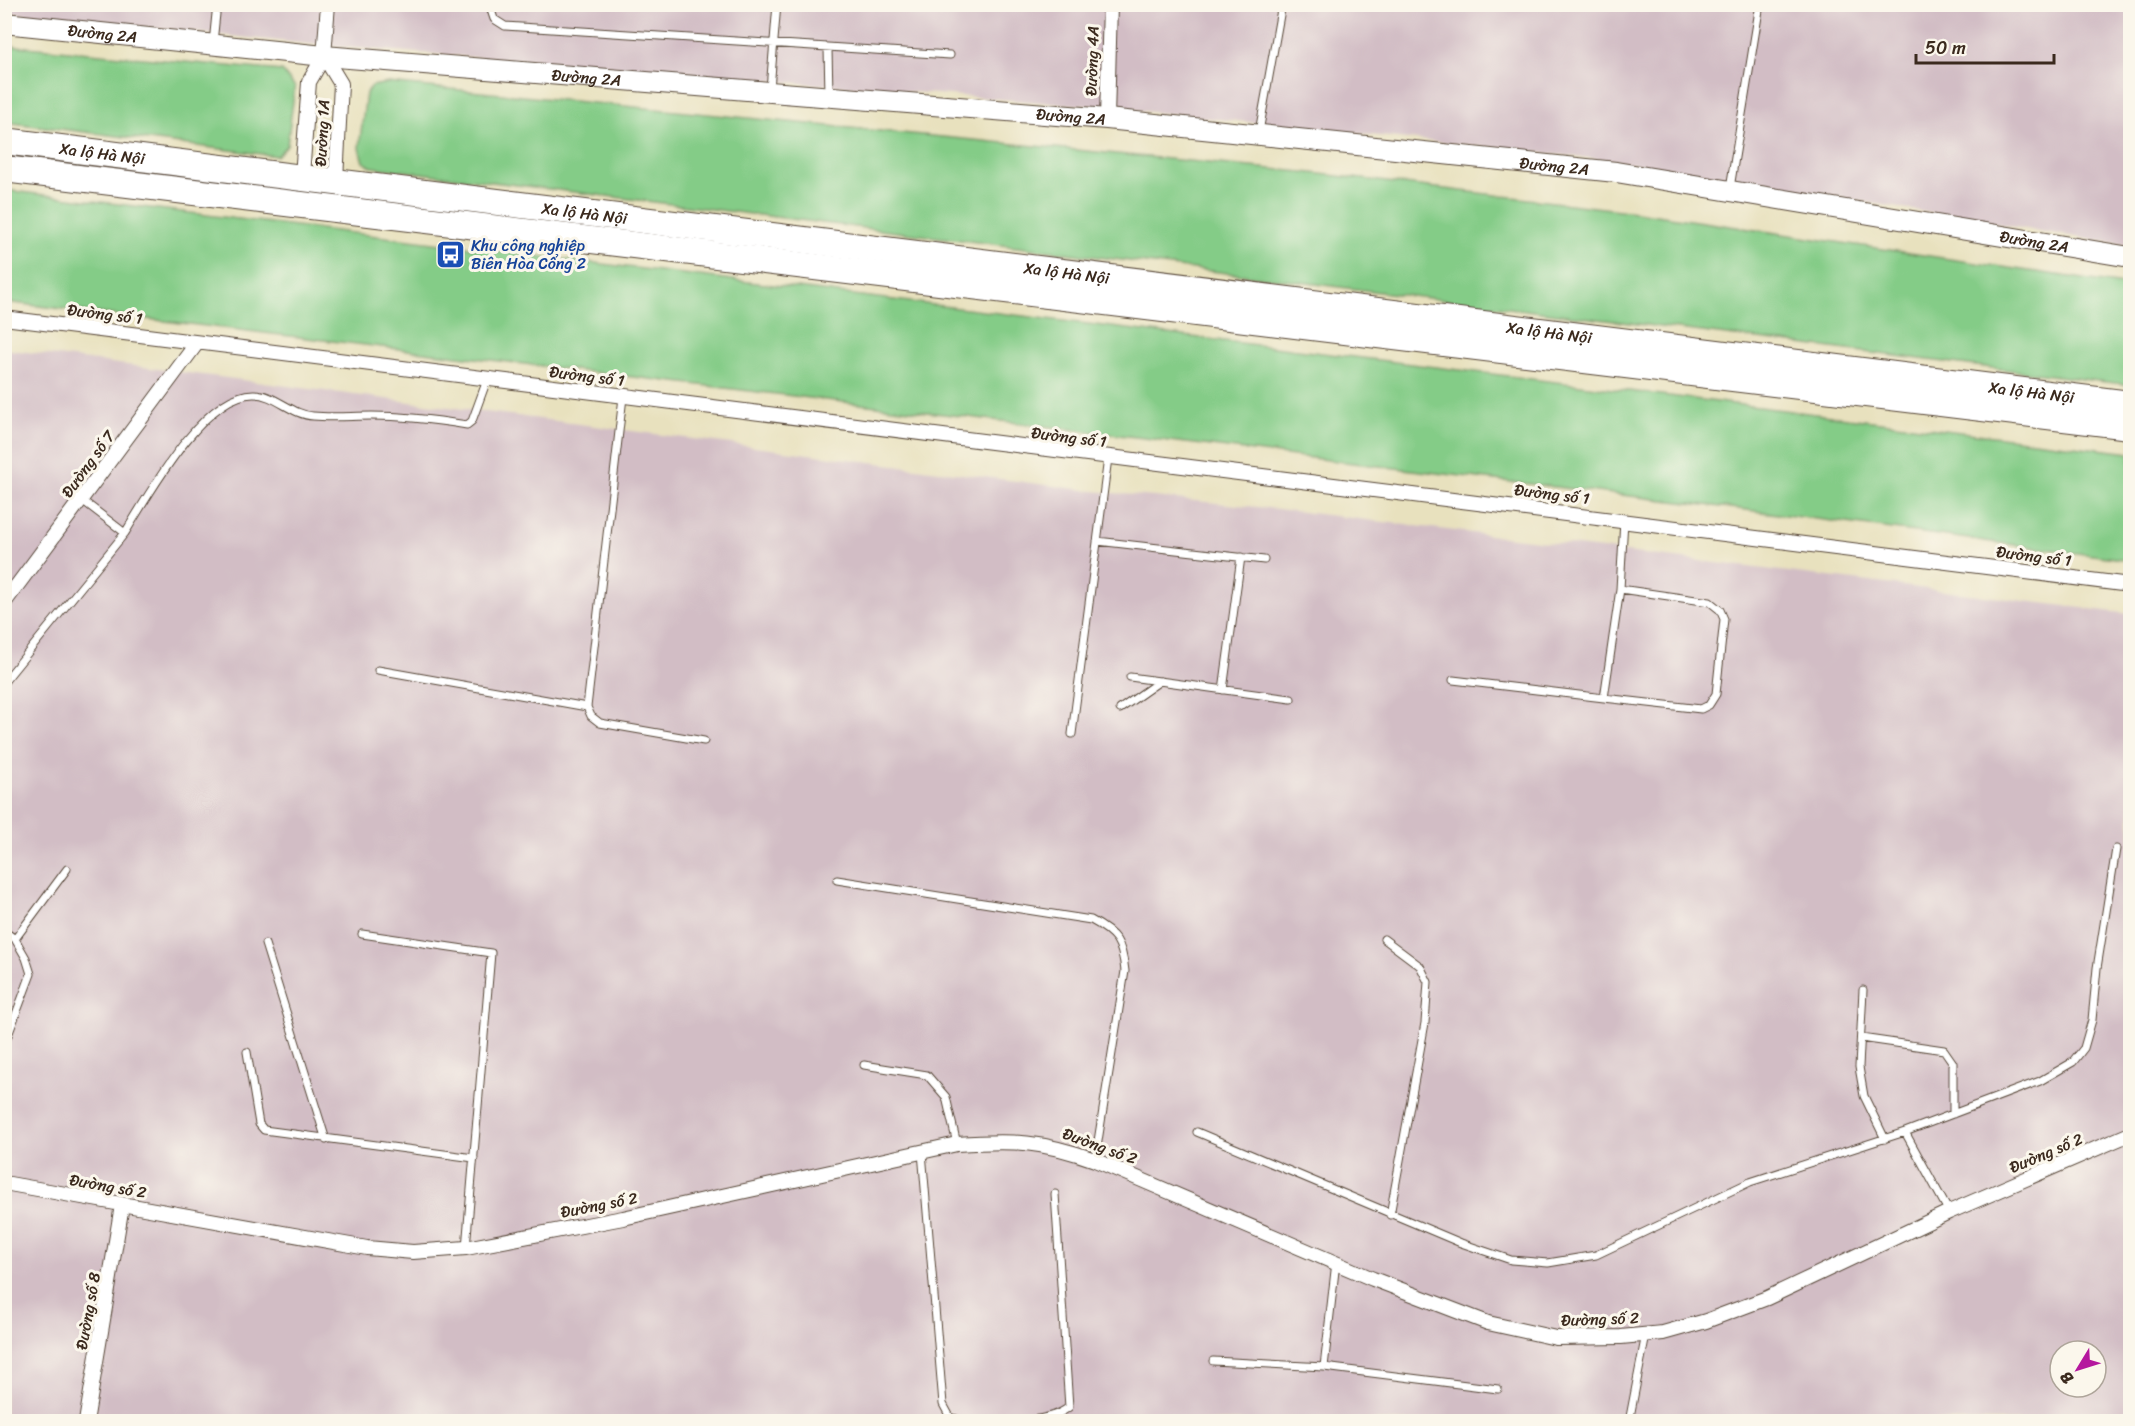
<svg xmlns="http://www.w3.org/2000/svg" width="2135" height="1426" font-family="Sriracha,sans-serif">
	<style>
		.industrial { fill: #d2bdc5; fill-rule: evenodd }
		.green { fill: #84cc87; stroke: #607b52; stroke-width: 1.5 }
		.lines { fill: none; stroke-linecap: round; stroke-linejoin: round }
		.lane-casing { stroke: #554536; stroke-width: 9 }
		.street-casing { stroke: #554536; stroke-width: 16 }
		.secondary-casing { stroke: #554536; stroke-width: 22 }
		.highway-casing { stroke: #554536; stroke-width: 28 }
		.lane { stroke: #fff; stroke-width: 7 }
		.street { stroke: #fff; stroke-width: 14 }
		.secondary { stroke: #fff; stroke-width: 20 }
		.highway { stroke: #fff; stroke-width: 26 }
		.labels { text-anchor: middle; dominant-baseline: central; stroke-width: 6; stroke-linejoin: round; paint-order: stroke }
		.street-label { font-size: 16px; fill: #3b2a1e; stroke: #fbf7ec }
		.transit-label { font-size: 16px; fill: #164399; stroke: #fbf7ec; text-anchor: start }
	</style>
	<rect width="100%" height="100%" fill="#fbf7ec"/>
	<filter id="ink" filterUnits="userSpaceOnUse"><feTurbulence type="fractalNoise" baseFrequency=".0167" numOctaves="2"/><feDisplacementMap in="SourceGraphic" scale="12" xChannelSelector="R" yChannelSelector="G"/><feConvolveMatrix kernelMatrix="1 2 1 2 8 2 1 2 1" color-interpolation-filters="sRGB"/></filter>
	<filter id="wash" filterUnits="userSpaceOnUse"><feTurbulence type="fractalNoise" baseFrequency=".008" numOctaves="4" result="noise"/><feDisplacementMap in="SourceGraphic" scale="24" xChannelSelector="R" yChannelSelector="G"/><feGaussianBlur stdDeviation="1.35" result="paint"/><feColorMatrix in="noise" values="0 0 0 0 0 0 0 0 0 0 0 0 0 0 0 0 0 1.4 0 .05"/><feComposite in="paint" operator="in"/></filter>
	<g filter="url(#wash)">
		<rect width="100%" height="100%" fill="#e8e1be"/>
		<path class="industrial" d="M5 4 2130 5V246L1616 161 1114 108 318 45 5 13Z
			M4 349 1092 491 1278 509 2130 614V1421H5ZM2060 1351H2096V1387H2060Z"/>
		<path class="green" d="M5 45 282 71 295 87 287 145 277 156 5 122Z
			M388 83 1312 173 1636 212 2130 286V385L372 167 363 162 359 148 366 93 372 86Z
			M5 190 2130 453V560L1747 510 5 302Z"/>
	</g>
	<g filter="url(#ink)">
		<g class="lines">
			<defs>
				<path id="lane" d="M489 4 494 19 505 26 950 55
					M213 43 217 4
					M828 49 829 94
					M770 89 777 4
					M1259 132 1282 4
					M1730 188 1760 4
					M623 397 587 707 591 716 600 723 704 741
					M82 500 125 533C148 496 204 393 254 394 275 394 292 415 313 416 332 418 352 416 372 416 403 416 436 420 467 425L472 421 487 380
					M1097 541 1264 560
					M378 670 587 707
					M1130 677 1291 699
					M1453 680 1604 698 1620 589
					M4 682 125 533
					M1223 690 1241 557
					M1604 698 1701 709 1709 705 1716 694 1724 619 1720 610 1710 602 1620 589 1624 520
					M1120 709 1160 681
					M1072 734 1108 458
					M837 880 1091 920C1117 934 1122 942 1125 971L1095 1160
					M4 931 15 939 67 869
					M362 934 491 953 466 1248
					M1384 939 1420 966 1428 982 1425 1023 1390 1215
					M265 944 326 1140
					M1863 990 1859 1067 1864 1096 1885 1139
					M1861 1038 1944 1050 1953 1063V1114
					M4 1046 31 974 26 958 15 939
					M247 1052 259 1124 264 1130 474 1158
					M864 1065 927 1075 946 1097 957 1144
					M1197 1132 1461 1243 1511 1260 1548 1263 1596 1255 1750 1182 1905 1132
					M922 1152 943 1404 950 1417 963 1421C995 1421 1046 1426 1069 1407L1055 1194
					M1949 1212 1905 1132 2040 1081 2073 1062 2084 1048 2092 1020 2097 968 2116 849
					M1213 1361 1324 1367 1336 1262
					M1324 1367 1498 1389
					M1629 1422 1646 1334"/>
				<path id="street" d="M324 56 341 84 336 180
					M1107 119 1110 4
					M302 176 309 82 324 56 328 4
					M4 318 2130 585
					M4 603 197 343
					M4 1183 367 1248 413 1252 466 1248 623 1218 957 1144C1013 1140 1042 1141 1095 1160L1373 1279 1488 1323 1556 1338 1621 1337 1663 1333 1706 1321 1767 1298 1949 1212 2130 1134
					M86 1422 122 1205"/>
				<g id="secondary">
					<path id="s1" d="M4 23 324 56 1107 119 1616 172 2130 257"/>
				</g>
				<g id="highway">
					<path id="s2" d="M4 141 2130 404"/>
					<path d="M4 169 2130 426"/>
				</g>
			</defs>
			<use href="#lane" class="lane-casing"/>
			<use href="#street" class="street-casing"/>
			<use href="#secondary" class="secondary-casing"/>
			<use href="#highway" class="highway-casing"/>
			<use href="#lane" class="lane"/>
			<use href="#street" class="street"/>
			<use href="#secondary" class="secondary"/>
			<use href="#highway" class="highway"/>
		</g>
	</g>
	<defs>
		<symbol id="bus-square" viewBox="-11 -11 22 22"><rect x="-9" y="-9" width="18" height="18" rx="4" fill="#1a4fb4" stroke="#fbf7ec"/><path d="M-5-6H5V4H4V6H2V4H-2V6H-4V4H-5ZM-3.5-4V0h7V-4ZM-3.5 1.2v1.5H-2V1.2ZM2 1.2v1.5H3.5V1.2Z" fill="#fff"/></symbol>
	</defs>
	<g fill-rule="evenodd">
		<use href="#bus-square" x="434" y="238" width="33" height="33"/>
	</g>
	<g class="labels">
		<g class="street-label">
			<text stroke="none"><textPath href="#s1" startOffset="99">Đường 2A</textPath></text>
			<text transform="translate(1092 61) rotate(-88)">Đường 4A</text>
			<text stroke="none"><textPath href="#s1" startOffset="585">Đường 2A</textPath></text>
			<text stroke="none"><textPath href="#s1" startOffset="1071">Đường 2A</textPath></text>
			<text transform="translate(322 133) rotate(-87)">Đường 1A</text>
			<text stroke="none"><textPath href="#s2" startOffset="99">Xa lộ Hà Nội</textPath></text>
			<text stroke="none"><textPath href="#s1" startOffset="1557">Đường 2A</textPath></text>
			<text stroke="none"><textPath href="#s2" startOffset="585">Xa lộ Hà Nội</textPath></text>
			<text stroke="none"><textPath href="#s1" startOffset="2043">Đường 2A</textPath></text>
			<text stroke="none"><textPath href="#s2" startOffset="1071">Xa lộ Hà Nội</textPath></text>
			<text transform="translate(105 314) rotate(7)">Đường số 1</text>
			<text stroke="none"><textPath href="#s2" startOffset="1557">Xa lộ Hà Nội</textPath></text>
			<text transform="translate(587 376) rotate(7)">Đường số 1</text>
			<text stroke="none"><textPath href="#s2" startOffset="2043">Xa lộ Hà Nội</textPath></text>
			<text transform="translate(1069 437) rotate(7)">Đường số 1</text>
			<text transform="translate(88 464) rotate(-54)">Đường số 7</text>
			<text transform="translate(1552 494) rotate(7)">Đường số 1</text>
			<text transform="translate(2034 556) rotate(7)">Đường số 1</text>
			<text transform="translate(1100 1146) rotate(20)">Đường số 2</text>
			<text transform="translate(2046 1153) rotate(-23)">Đường số 2</text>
			<text transform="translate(108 1186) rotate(10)">Đường số 2</text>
			<text transform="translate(599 1205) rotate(-11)">Đường số 2</text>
			<text transform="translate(88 1311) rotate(-80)">Đường số 8</text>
			<text transform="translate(1600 1319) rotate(-2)">Đường số 2</text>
		</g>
		<g class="transit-label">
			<text x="471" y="245">Khu công nghiệp<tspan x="471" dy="18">Biên Hòa Cổng 2</tspan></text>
		</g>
	</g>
	<rect width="2135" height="1426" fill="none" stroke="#fbf7ec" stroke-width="24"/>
	<g transform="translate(2078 1369) rotate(232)"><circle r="28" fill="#fbf7ec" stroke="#aea59a" stroke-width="1.5"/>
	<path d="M0-4.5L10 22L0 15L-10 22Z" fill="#b5179e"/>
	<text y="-9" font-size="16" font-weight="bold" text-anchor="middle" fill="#3b2a1e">B</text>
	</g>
	<path d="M1916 54v9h138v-9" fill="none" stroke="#3b2a1e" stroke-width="3"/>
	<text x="1925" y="54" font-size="18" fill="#3b2a1e" stroke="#fbf7ec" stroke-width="4.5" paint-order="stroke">50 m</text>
</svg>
